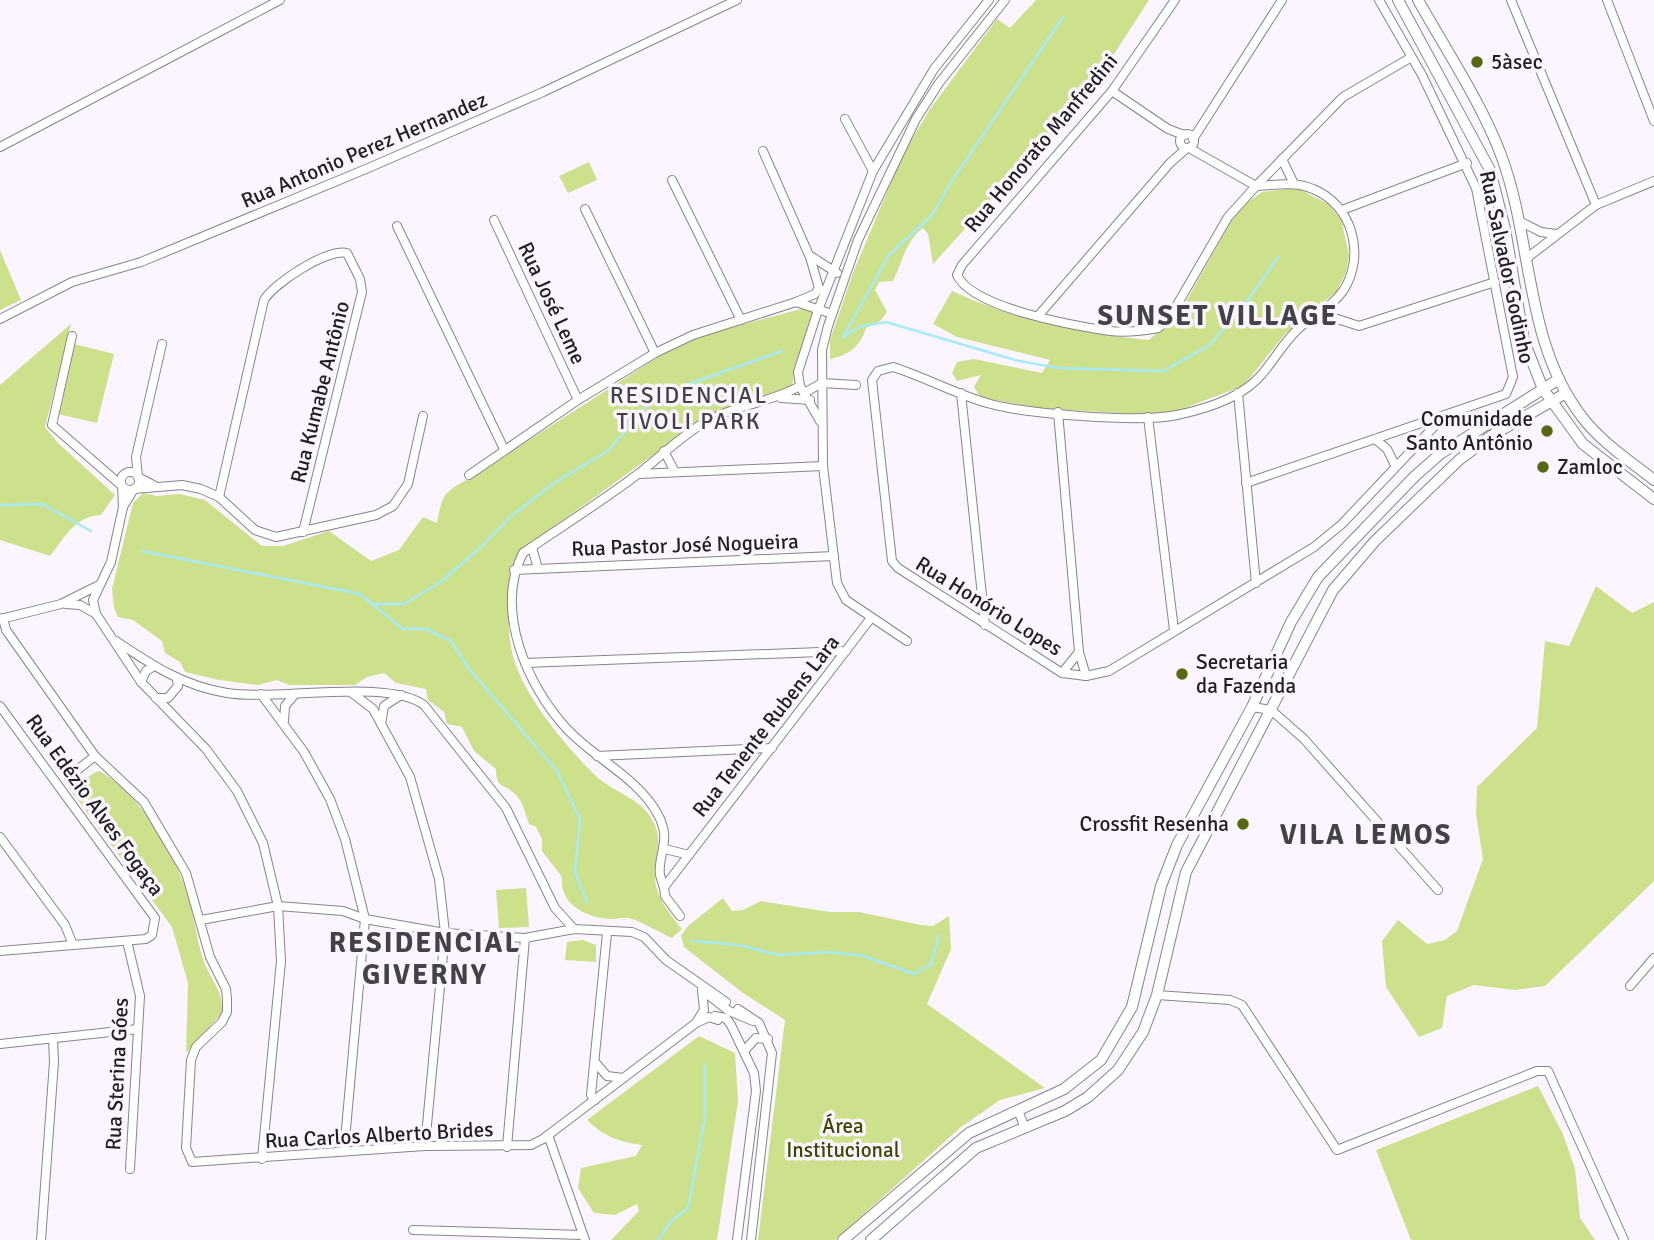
<svg xmlns="http://www.w3.org/2000/svg" width="1654" height="1240" viewBox="0 0 1654 1240" font-family="Signika,sans-serif">
  <style>
    .green { fill: #cde08c }
    .lines { fill: none; stroke-linecap: round; stroke-linejoin: round }
    .stream { stroke: #a7ebf8; stroke-width: 2.5 }
    .minor-casing { stroke: #88848b; stroke-width: 10 }
    .secondary-casing { stroke: #88848b; stroke-width: 12 }
    .minor { stroke: #fff; stroke-width: 8 }
    .secondary { stroke: #fff; stroke-width: 10 }
    .poi-dot { fill: #586811; stroke: #faf5fe; stroke-width: 2.5 }
    .labels { text-anchor: middle; dominant-baseline: central; stroke-width: 7; stroke-linejoin: round; paint-order: stroke }
    .poi-label { font-size: 21px; fill: #201e21; stroke: #faf5fe; text-anchor: start }
    .street-label { font-size: 21px; fill: #201e21; stroke: #faf5fe }
    .park-label { font-size: 21px; fill: #3d4701; stroke: #faf5fe }
    .neighbourhood-label { font-size: 23px; letter-spacing: 2px; fill: #454148; stroke: #faf5fe }
    .district-label { font-size: 28px; font-weight: bold; letter-spacing: 2px; fill: #454148; stroke: #faf5fe }
  </style>
  <rect width="100%" height="100%" fill="#faf5fe"/>
  <!-- green -->
  <g class="green">
    <path d="M1036,0H1149L1105,68L1048,137L933,264L928,234L923,228C906,240 902,263 893,281L879,282L875,290L887,312L880,321L866,328C860,347 849,355 830,359V340L853,273L903,154L930,109L997,19L1010,28Z"/>
    <path d="M589,162L597,180L568,193L559,176Z"/>
    <path d="M1297,188L1328,204L1341,219L1349,255L1346,272L1337,291L1286,333L1243,386L1174,412L1134,414L1038,408L980,397L974,387L981,375L957,381L952,373L957,362L974,359L1042,373L1050,360L957,337L933,324L952,291C1015,320 1080,334 1149,340L1183,307L1229,225L1242,206L1262,192Z"/>
    <path d="M0,250L21,300L0,310Z"/>
    <path d="M801,309L811,310L813,317L795,365L792,387L743,402L704,418L519,552C508,568 508,584 508,603C509,621 508,639 513,656C523,695 566,747 595,775C615,794 642,797 655,825C663,844 653,860 655,878C656,898 670,914 682,929L672,938C659,932 646,924 632,919C625,916 617,919 610,919C586,918 559,904 562,877L542,851V839L536,827L529,824C526,815 522,799 514,793C503,783 496,789 496,769L474,751L462,727L447,724L444,712L428,700L426,689L396,683L384,673L367,677L355,685H289L277,680L258,685L219,680L185,672L180,662L165,653L162,641L133,620L118,617L114,608L112,589L133,503L143,493L157,496L180,494L205,500L262,546H283L329,531L371,561L399,550L423,517L437,523C443,490 446,492 473,476L672,348L695,337Z"/>
    <path d="M71,324L45,427L58,443L115,495L101,515C74,517 66,536 50,556L0,540V385Z"/>
    <path d="M74,344L114,354L97,423L58,414Z"/>
    <path d="M1596,586L1632,613L1654,602V881L1545,986L1515,990L1474,985L1447,996L1442,1028L1419,1037L1386,987L1382,941L1398,920L1427,944L1445,940L1457,931L1483,859L1476,814L1477,787L1537,728L1545,641L1569,646Z"/>
    <path d="M100,771C146,801 177,855 191,907C195,924 198,943 203,959C210,980 224,990 222,1013L186,1053L188,983L172,927L69,788C83,788 87,773 100,771Z"/>
    <path d="M526,888L529,927L499,928L496,890Z"/>
    <path d="M723,898L732,911L743,910L761,901L830,912H859L921,925L933,926L949,916L951,949L927,1004L1045,1088L1000,1100L961,1127L835,1240H758L785,1020L743,993L684,947L681,936L688,926Z"/>
    <path d="M583,940L596,945V962L565,960L567,942Z"/>
    <path d="M699,1036L735,1053L738,1101L717,1240H611L639,1211L637,1204L615,1215L594,1213L578,1188L581,1168L636,1156L642,1145C620,1142 604,1137 587,1120Z"/>
    <path d="M1538,1086L1563,1134L1575,1169L1580,1218L1595,1240H1411L1376,1150Z"/>
  </g>
  <g class="lines">
    <!-- stream -->
    <g class="stream">
      <path d="M844,335L889,255L933,214L951,182L1063,17"/>
      <path d="M842,338L859,327L886,322L1015,360L1058,368L1163,371L1210,345L1252,295L1278,257"/>
      <path d="M0,505L42,504L91,531"/>
      <path d="M142,551L360,594L403,629H426L451,641L469,669L557,771L580,819L575,872L587,903"/>
      <path d="M372,604H404L442,581L483,545L509,518L551,485L609,450L646,407L686,385L782,351"/>
      <path d="M692,941L739,945L778,955L827,952L860,955L914,974L931,964L939,935"/>
      <path d="M658,1240L671,1221L688,1208L705,1117V1064"/>
    </g>
    <!-- minor casing -->
    <g class="minor-casing">
      <g id="minor">
        <path d="M1175,0L1112,91L962,265L957,275C972,308 1075,326 1110,331C1126,333 1142,331 1158,328L1170,317L1228,217L1256,186C1275,185 1295,181 1313,189C1353,205 1366,256 1343,291C1331,308 1313,315 1298,329C1284,342 1275,359 1262,374C1243,397 1206,409 1177,415C1140,423 1025,414 987,403C955,394 925,377 893,367L878,371L872,380L892,561L898,568L1062,673L1086,676L1109,671L1314,547L1342,524L1445,415"/>
        <path d="M1511,0L1596,205"/>
        <path d="M1607,0L1654,121"/>
        <path d="M1112,91L1168,129L1184,135"/>
        <path d="M845,119L873,171"/>
        <circle cx="1187" cy="141" r="7"/>
        <path d="M1193,139L1282,0"/>
        <path d="M0,147L280,0"/>
        <path d="M1189,148L1256,186L1343,97L1410,58"/>
        <path d="M763,151L809,255L837,273"/>
        <path d="M1282,159L1294,184"/>
        <path d="M672,180L741,320"/>
        <path d="M585,209L655,353"/>
        <path d="M1342,210L1467,163"/>
        <path d="M494,220L578,400"/>
        <path d="M1519,221L1541,232L1556,234"/>
        <path d="M397,226L504,449"/>
        <path d="M1527,258L1596,205L1654,181"/>
        <path d="M796,302L815,294L819,288L810,257"/>
        <path d="M1319,313L1359,326L1495,282"/>
        <path d="M1038,316L1170,163L1187,148"/>
        <path d="M0,319L72,282L141,262L366,169L543,92L737,0"/>
        <path d="M72,336L52,425L122,486L123,507L111,562L93,600L96,614L141,682L206,749L237,791L263,843L278,906L281,961L262,1159"/>
        <path d="M804,393L822,383L856,385"/>
        <path d="M961,393L985,625"/>
        <path d="M1238,393L1256,583"/>
        <path d="M781,398L810,400"/>
        <path d="M1058,412L1079,652L1086,676"/>
        <path d="M1148,417L1174,630"/>
        <path d="M820,421L800,386L798,372L818,310L873,171L934,69L989,0"/>
        <path d="M1375,439L1387,449L1395,465"/>
        <path d="M664,451L675,472"/>
        <circle cx="130" cy="481" r="9"/>
        <path d="M638,474L823,466"/>
        <path d="M469,475L578,400L655,353L693,335L796,302L832,314"/>
        <path d="M1246,483L1506,394L1513,377L1476,188L1422,75L1379,0"/>
        <path d="M157,487L138,477L136,457L162,344"/>
        <path d="M219,497L264,300C274,283 328,248 347,253L360,279L362,292L303,532"/>
        <path d="M123,507L134,489L182,485L201,489L219,497L255,530L276,537L376,515L393,506L408,484L423,416"/>
        <path d="M532,547L538,569"/>
        <path d="M514,570L834,556"/>
        <path d="M66,604L80,605L96,614"/>
        <path d="M3,618L6,630L95,756L144,802L186,873L210,957L226,989L227,999V1012L222,1022L196,1047L191,1060L186,1148L192,1162L425,1146L531,1145L543,1139L696,1023L709,1017L718,1020"/>
        <path d="M1,619L61,604L97,586"/>
        <path d="M116,641C152,665 183,686 227,693C278,701 387,678 424,705L506,808L555,908L574,929"/>
        <path d="M907,641L846,600L837,583L823,466L822,350L828,326L858,240L916,119L939,83L1005,0"/>
        <path d="M525,663L846,651"/>
        <path d="M1062,673L1079,652"/>
        <path d="M141,682L146,671L154,666"/>
        <path d="M352,693L373,709L410,777L439,879L445,933L425,1146"/>
        <path d="M261,694L304,752L330,799L345,839L365,919L344,1151"/>
        <path d="M156,698H168L178,686L177,680"/>
        <path d="M0,706L155,918L152,935L146,939L0,951"/>
        <path d="M1252,707L1271,710L1304,739L1438,890"/>
        <path d="M284,721L285,706L295,694"/>
        <path d="M381,724L384,706L401,695"/>
        <path d="M597,756L772,748"/>
        <path d="M71,775L95,756"/>
        <path d="M0,837L65,925L73,945"/>
        <path d="M665,849L689,855"/>
        <path d="M665,886L871,618"/>
        <path d="M680,916L665,896C665,887 662,883 660,875C657,855 673,840 657,813C638,778 594,758 567,729C527,686 494,610 523,553C561,527 601,502 638,474C660,457 680,437 705,422C735,405 770,403 800,386"/>
        <path d="M201,920L278,906L343,911L365,919L445,933L525,938L574,929L632,932L644,937L666,960L726,1002"/>
        <path d="M127,941L140,996L130,1169"/>
        <path d="M1630,986L1654,958"/>
        <path d="M702,990L729,1011L753,1021"/>
        <path d="M1157,995L1230,1000L1242,1005L1337,1150L1537,1071H1548L1624,1240"/>
        <path d="M738,1009L759,1023L772,1053L751,1240"/>
        <path d="M715,1016L726,1018L731,1025L754,1073L756,1091L737,1240"/>
        <path d="M697,1021L704,1010L702,990"/>
        <path d="M0,1044L138,1029"/>
        <path d="M744,1051L756,1038L768,1039"/>
        <path d="M595,1062L607,1076L623,1078"/>
        <path d="M595,1100L591,1095L607,933"/>
        <path d="M1018,1110L1024,1126"/>
        <path d="M548,1135L585,1240"/>
        <path d="M507,1147L525,938"/>
        <path d="M413,1230L583,1235"/>
        <path d="M41,1240L54,1062L53,1038"/>
      </g>
    </g>
    <!-- secondary casing -->
    <g class="secondary-casing">
      <g id="secondary">
        <path d="M1398,0L1490,170L1505,229L1524,341L1543,389L1583,444L1654,499"/>
        <path d="M1418,0C1445,48 1482,104 1501,155C1533,240 1524,342 1582,417C1601,442 1630,461 1654,480"/>
        <path d="M843,1240L969,1133L1064,1089L1101,1060L1132,1007L1161,886L1177,845L1252,707L1291,622L1318,577L1414,477L1440,454L1559,379"/>
        <path d="M871,1240L976,1148L1065,1111L1088,1097L1118,1070L1143,1032L1157,995L1186,872L1333,590L1375,541L1459,460L1491,436L1566,393"/>
      </g>
    </g>
    <!-- minor -->
    <use href="#minor" class="minor"/>
    <!-- secondary -->
    <use href="#secondary" class="secondary"/>
  </g>
  <!-- markers -->
  <g class="poi-dot">
    <circle cx="1477" cy="62" r="7"/>
    <circle cx="1547" cy="431" r="7"/>
    <circle cx="1543" cy="467" r="7"/>
    <circle cx="1182" cy="674" r="7"/>
    <circle cx="1243" cy="824" r="7"/>
  </g>
  <g class="labels">
    <!-- poi labels -->
    <g class="poi-label">
      <text x="1491" y="62">5àsec</text>
      <text x="1533" y="419" text-anchor="end">Comunidade<tspan x="1533" dy="24">Santo Antônio</tspan></text>
      <text x="1557" y="467">Zamloc</text>
      <text x="1196" y="662">Secretaria<tspan x="1196" dy="24">da Fazenda</tspan></text>
      <text x="1229" y="824" text-anchor="end">Crossfit Resenha</text>
    </g>
    <!-- street labels -->
    <g class="street-label">
      <text transform="translate(1041 143) rotate(-50)">Rua Honorato Manfredini</text>
      <text transform="translate(364 150) rotate(-23)">Rua Antonio Perez Hernandez</text>
      <text transform="translate(1507 267) rotate(78)">Rua Salvador Godinho</text>
      <text transform="translate(552 303) rotate(65)">Rua José Leme</text>
      <text transform="translate(320 392) rotate(-76)">Rua Kumabe Antônio</text>
      <text transform="translate(685 545) rotate(-2)">Rua Pastor José Nogueira</text>
      <text transform="translate(989 606) rotate(32)">Rua Honório Lopes</text>
      <text transform="translate(766 726) rotate(-52)">Rua Tenente Rubens Lara</text>
      <text transform="translate(95 805) rotate(54)">Rua Edézio Alves Fogaça</text>
      <text transform="translate(117 1074) rotate(-87)">Rua Sterina Góes</text>
      <text transform="translate(379 1135) rotate(-3)">Rua Carlos Alberto Brides</text>
    </g>
    <!-- park labels -->
    <g class="park-label">
      <text x="843" y="1126">Área<tspan x="843" dy="24">Institucional</tspan></text>
    </g>
    <!-- neighbourhood labels -->
    <g class="neighbourhood-label">
      <text x="689" y="395">RESIDENCIAL<tspan x="689" dy="26">TIVOLI PARK</tspan></text>
    </g>
    <!-- district labels -->
    <g class="district-label">
      <text x="1218" y="316">SUNSET VILLAGE</text>
      <text x="1366" y="835">VILA LEMOS</text>
      <text x="425" y="943">RESIDENCIAL<tspan x="425" dy="32">GIVERNY</tspan></text>
    </g>
  </g>
</svg>
